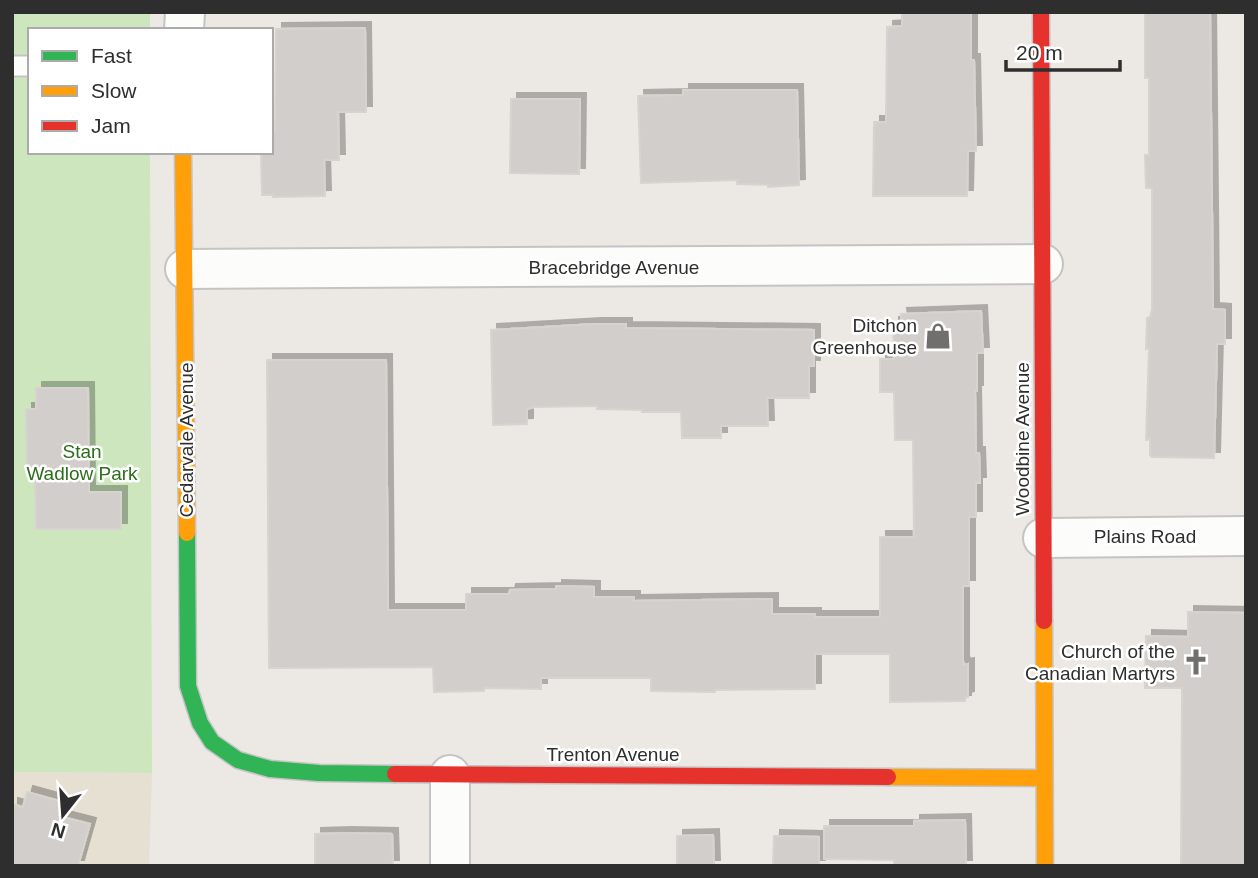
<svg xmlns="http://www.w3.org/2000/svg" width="1258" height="878" viewBox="0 0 1258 878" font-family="Helvetica,sans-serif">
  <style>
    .education { fill: #e6e0d3 }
    .green { fill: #cee6be }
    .building { fill: #d1cecb; stroke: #d7d4d0; stroke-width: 2; filter: url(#shadow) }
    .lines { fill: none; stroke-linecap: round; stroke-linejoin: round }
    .lane-casing { stroke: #c5c4c5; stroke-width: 23 }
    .street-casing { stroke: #c5c4c5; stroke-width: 42 }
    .fast-casing { stroke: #c5c4c5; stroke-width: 19 }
    .slow-casing { stroke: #c5c4c5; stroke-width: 19 }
    .jam-casing { stroke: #c5c4c5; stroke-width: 19 }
    .lane { stroke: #fcfcfb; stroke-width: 19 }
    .street { stroke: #fcfcfb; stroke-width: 38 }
    .fast { stroke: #30b455; stroke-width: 16 }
    .slow { stroke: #ff9f0a; stroke-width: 16 }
    .jam { stroke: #e5322d; stroke-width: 16 }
    .labels { text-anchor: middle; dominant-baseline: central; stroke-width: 5; stroke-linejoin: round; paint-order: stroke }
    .street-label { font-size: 19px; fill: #2e2e2e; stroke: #fff }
    .poi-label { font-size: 19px; fill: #2e2e2e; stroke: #fff; text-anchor: end }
    .park-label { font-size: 19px; fill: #2c6e1b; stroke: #fff }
  </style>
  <defs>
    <filter id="shadow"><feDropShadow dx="6" dy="-6" stdDeviation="0" flood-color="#0004"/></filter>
  </defs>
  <rect width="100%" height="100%" fill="#ece8e4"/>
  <!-- education -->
  <path class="education" d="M12,772L152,773L149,866H12Z"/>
  <!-- green -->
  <path class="green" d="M12,12H150V30H30V152H150L152,773L12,772Z"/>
  <!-- building -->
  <g class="building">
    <path d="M902,12H971V60H974L976,151H968L967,196H873L874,122H886L887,27L902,26Z"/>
    <path d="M1145,12H1210L1213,309L1225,310V344H1217L1214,458L1152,457L1150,455V439L1146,440L1149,348L1146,349L1147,318L1150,317L1152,309V188H1146L1145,155H1149V78H1145Z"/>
    <path d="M365,28L366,112H338L339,160H324L325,196L273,197V195H262L261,152H271V131H275L276,29Z"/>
    <path d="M683,90H797L799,185L768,187V185L737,184V180L641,183L638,96L683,95Z"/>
    <path d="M511,99H580L579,174L510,173Z"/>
    <path d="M981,311L983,353H977V391H975L976,453H979L980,483H976V517H969V586H963V661L964,665L968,664V697L965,698V701L890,702V654H815V689L715,690V692L651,691V678H541V689L484,688V691L434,692L433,667L269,668L267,360H386L388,610H466V594H509L510,590L556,589V586L594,587V597H634V601L772,599V614H815V617H880V537H914L913,440H895L894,392H880V359H894L893,323H902L901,314Z"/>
    <path d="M595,324H626V328L814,330V366H809V398H767L768,426H721V438H682L681,412H642V410L597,409V406L534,407L527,409V424L493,425L491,330Z"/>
    <path d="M36,388H88L89,492H121V529H36L35,471H27L26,409H36Z"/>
    <path d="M1188,612L1246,613V866H1181L1182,688H1145L1146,636L1188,637Z"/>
    <path d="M27,792L63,802L59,816L90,824L78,866H12V804L23,807Z"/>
    <path d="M965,820L966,866H894V860L824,859V826H914V821Z"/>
    <path d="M345,833L392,834L393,866H315V834Z"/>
    <path d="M713,835L714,866H677V836Z"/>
    <path d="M774,836L819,837V866H773Z"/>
  </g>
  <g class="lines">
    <!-- lane casing -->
    <g class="lane-casing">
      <path id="lane" d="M12,66H30"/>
    </g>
    <!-- street casing -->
    <g class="street-casing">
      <g id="street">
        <path d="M184,30L185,12"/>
        <path d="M185,269L1043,264"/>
        <path d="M1043,538L1246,536"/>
        <path d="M450,775V866"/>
      </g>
    </g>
    <!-- fast casing -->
    <g class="fast-casing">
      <path id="fast" d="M187,533L188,686L200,723L212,742L238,760L270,769L319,773L395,774"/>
    </g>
    <!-- slow casing -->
    <g class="slow-casing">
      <g id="slow">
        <path d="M183,152L187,533"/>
        <path d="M1044,621L1045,866"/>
        <path d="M888,777L1043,778"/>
      </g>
    </g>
    <!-- jam casing -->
    <g class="jam-casing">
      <g id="jam">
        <path d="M1041,12L1044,621"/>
        <path d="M395,774L888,777"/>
      </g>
    </g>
    <!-- lane -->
    <use href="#lane" class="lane"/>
    <!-- street -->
    <use href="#street" class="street"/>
    <!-- fast -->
    <use href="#fast" class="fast"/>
    <!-- slow -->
    <use href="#slow" class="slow"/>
    <!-- jam -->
    <use href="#jam" class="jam"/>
  </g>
  <!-- icons -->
  <defs>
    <g id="shop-bare" transform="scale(2.1)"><path d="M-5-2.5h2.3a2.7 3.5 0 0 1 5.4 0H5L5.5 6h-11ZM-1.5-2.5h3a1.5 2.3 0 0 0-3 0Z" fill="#706f6e" stroke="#fff" stroke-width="2.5" paint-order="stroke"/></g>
    <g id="church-bare" transform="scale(2.1)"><path d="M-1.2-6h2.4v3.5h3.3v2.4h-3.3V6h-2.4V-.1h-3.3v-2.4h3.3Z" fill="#706f6e" stroke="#fff" stroke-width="2.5" paint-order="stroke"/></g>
  </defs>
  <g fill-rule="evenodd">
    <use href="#shop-bare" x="938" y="336"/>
    <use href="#church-bare" x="1196" y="662"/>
  </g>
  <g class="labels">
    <!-- street labels -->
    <g class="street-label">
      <text x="614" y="267">Bracebridge Avenue</text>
      <text transform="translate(1022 439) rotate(-90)">Woodbine Avenue</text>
      <text transform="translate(186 440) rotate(-90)">Cedarvale Avenue</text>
      <text x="1145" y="536">Plains Road</text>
      <text x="613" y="754">Trenton Avenue</text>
    </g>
    <!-- poi labels -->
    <g class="poi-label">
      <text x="917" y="325">Ditchon<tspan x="917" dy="22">Greenhouse</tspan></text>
      <text x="1175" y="651">Church of the<tspan x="1175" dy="22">Canadian Martyrs</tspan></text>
    </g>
    <!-- park labels -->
    <g class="park-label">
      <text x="82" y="451">Stan<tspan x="82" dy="22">Wadlow Park</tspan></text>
    </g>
  </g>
  <!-- border -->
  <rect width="1258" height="878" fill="none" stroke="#2e2e2e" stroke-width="28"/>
  <!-- legend -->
  <rect x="28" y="28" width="245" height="126" fill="#ffffff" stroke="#ababab" stroke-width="2"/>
  <rect x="42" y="51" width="35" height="10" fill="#30b455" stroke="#ababab" stroke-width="2"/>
  <text x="91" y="63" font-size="21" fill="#2e2e2e">Fast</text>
  <rect x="42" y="86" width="35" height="10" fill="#ff9f0a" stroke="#ababab" stroke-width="2"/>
  <text x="91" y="98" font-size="21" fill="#2e2e2e">Slow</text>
  <rect x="42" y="121" width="35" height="10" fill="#e5322d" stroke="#ababab" stroke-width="2"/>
  <text x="91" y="133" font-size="21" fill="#2e2e2e">Jam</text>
  <!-- north arrow -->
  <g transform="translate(63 815) rotate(197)" stroke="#ffffff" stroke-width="5" paint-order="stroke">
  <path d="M0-5L12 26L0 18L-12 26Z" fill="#2e2e2e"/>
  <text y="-10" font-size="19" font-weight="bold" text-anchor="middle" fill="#2e2e2e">N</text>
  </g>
  <!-- scale -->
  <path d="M1006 60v10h114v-10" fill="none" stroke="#2e2e2e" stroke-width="3.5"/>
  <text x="1016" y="60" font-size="21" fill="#2e2e2e" stroke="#ffffff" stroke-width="5" paint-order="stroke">20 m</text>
</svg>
